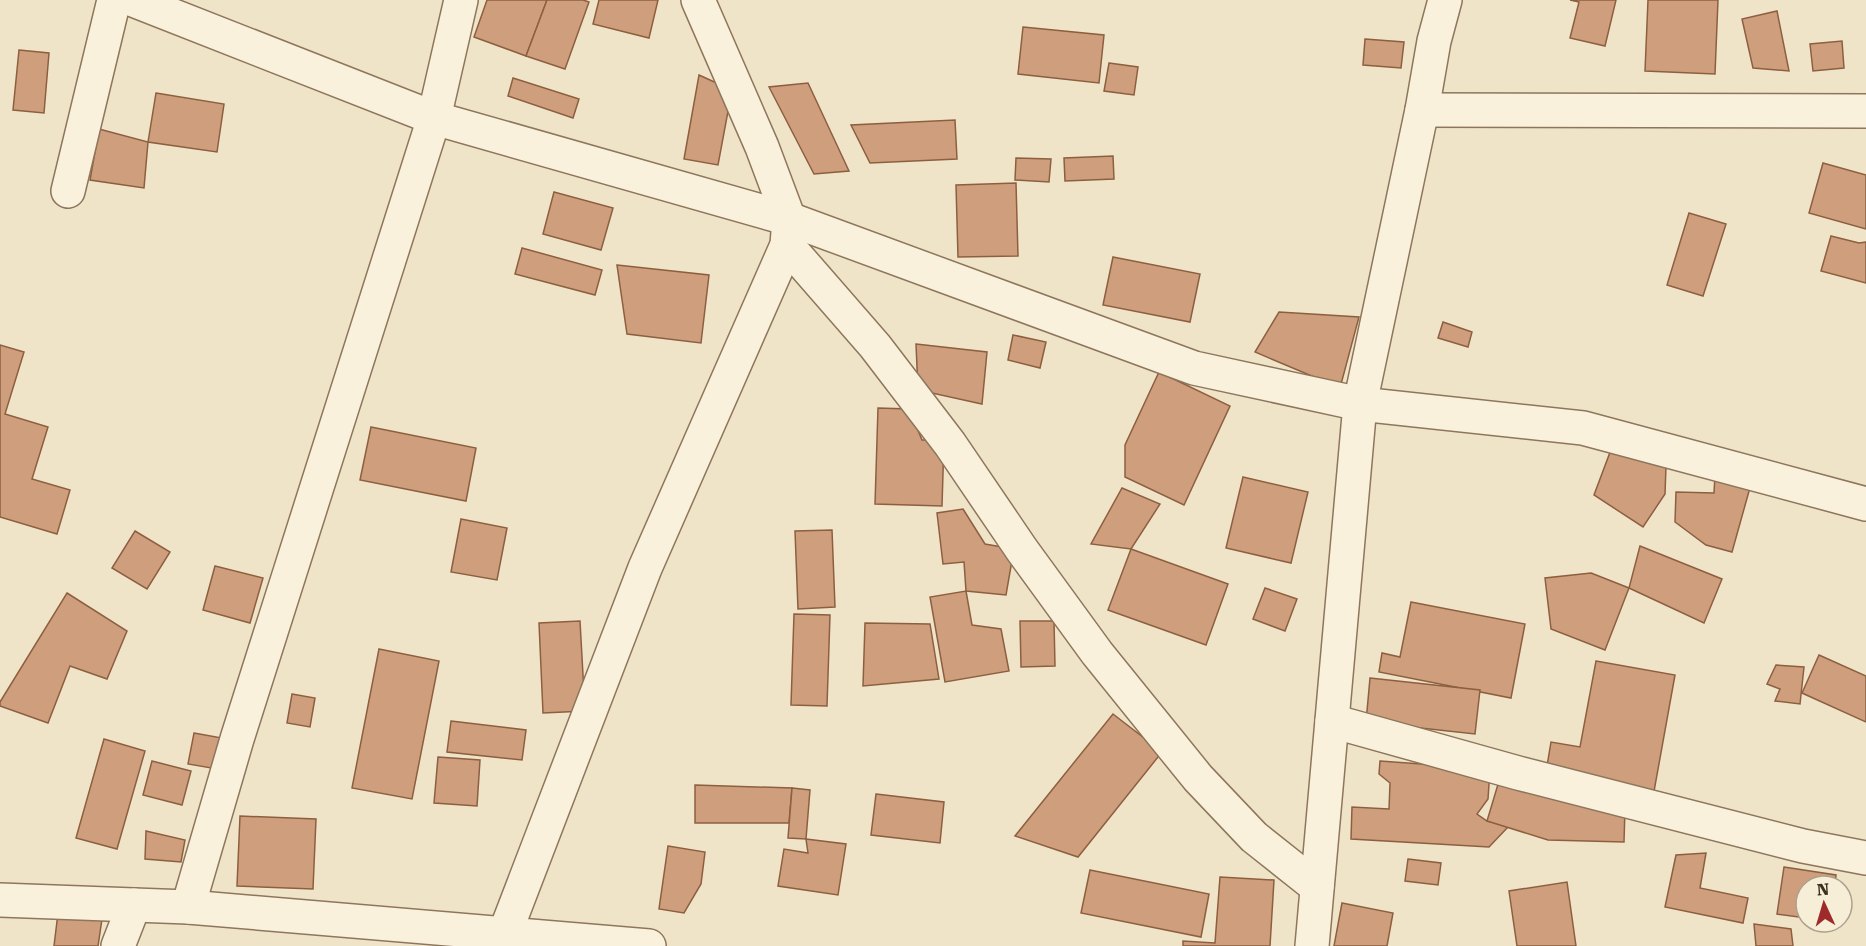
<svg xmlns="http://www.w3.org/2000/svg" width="1866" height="946" viewBox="0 0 1866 946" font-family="'Roboto Serif',serif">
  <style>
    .building { fill: #cf9f7d; stroke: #8d5f41; stroke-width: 1.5 }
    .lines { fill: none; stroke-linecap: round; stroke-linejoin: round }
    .minor-casing { stroke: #8d765c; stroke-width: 36 }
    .minor { stroke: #faf1dc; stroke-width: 33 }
  </style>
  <rect width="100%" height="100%" fill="#f0e4c8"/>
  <!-- building -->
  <g class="building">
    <path d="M487,0H547L526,56L474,37Z"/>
    <path d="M547,0H583L589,2L565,69L526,56Z"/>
    <path d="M599,0H658L649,38L593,24Z"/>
    <path d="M1570,0H1616L1605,46L1570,38L1579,2Z"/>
    <path d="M1648,0H1718L1715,74L1645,71Z"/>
    <path d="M1777,11L1789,71L1753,68L1742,19Z"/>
    <path d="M1023,27L1104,35L1099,83L1018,74Z"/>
    <path d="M1365,39L1404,42L1401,68L1363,65Z"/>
    <path d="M1842,41L1844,68L1813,71L1810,44Z"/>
    <path d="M19,50L49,53L44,113L13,110Z"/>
    <path d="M1109,63L1138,67L1134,95L1104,91Z"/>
    <path d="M699,75L732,90L718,165L684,159Z"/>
    <path d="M513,78L579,99L573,118L508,96Z"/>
    <path d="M808,83L849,171L814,174L769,87Z"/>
    <path d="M156,93L224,104L217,152L148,142Z"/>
    <path d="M955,120L957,159L870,163L851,125Z"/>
    <path d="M99,129L148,142L144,188L90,180Z"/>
    <path d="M1113,156L1114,179L1065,181L1064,158Z"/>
    <path d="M1016,158L1051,159L1049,182L1015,180Z"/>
    <path d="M1823,163L1866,175V229L1809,213Z"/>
    <path d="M1016,183L1018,256L958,257L956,185Z"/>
    <path d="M554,192L613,208L601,250L543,234Z"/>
    <path d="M1689,213L1726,224L1703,296L1667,285Z"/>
    <path d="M1831,236L1859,243L1866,242V283L1821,271Z"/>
    <path d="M522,248L602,270L595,295L515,274Z"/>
    <path d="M1113,257L1200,274L1190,322L1103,305Z"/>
    <path d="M617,265L709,275L701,343L627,334Z"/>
    <path d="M1279,312L1359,317L1340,388L1255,352Z"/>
    <path d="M1443,322L1472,332L1468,347L1438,338Z"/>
    <path d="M1013,335L1046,342L1040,368L1008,360Z"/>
    <path d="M916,344L987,352L982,404L918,390Z"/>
    <path d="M0,345L24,352L5,414L48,427L32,479L70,490L57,534L0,517Z"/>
    <path d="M1159,372L1230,406L1184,505L1125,477V445Z"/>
    <path d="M878,408L909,409L922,440H944L942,506L875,504Z"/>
    <path d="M371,427L476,448L466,501L360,480Z"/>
    <path d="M1612,447L1666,466L1665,494L1643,527L1594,495Z"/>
    <path d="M1715,475L1751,484L1732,552L1706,545L1675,522L1676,492L1714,493Z"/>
    <path d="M1243,477L1308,492L1291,563L1226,548Z"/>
    <path d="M1122,488L1160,504L1131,549L1091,544Z"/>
    <path d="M963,509L985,544L1014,549L1006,595L966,591L964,562L943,564L937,513Z"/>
    <path d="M461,519L507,528L497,580L451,572Z"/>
    <path d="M832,530L835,607L798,609L795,531Z"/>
    <path d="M135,531L170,552L147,589L112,568Z"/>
    <path d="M1640,546L1722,579L1704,623L1629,588Z"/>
    <path d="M1131,549L1228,584L1206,645L1108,610Z"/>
    <path d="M215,566L263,578L250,623L203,610Z"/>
    <path d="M1591,573L1629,588L1605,650L1551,629L1545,578Z"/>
    <path d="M1265,588L1297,599L1285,631L1253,619Z"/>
    <path d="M966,591L972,625L1001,629L1009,671L945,682L930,597Z"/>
    <path d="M67,593L127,631L107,679L70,666L48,723L0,706V702Z"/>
    <path d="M1411,602L1525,624L1511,698L1379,672L1382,653L1400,657Z"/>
    <path d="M794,614L830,615L827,706L791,705Z"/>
    <path d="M580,621L585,711L543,713L539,623Z"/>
    <path d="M1020,621H1054L1055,666L1021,667Z"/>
    <path d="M865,623L930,624L939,679L863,686Z"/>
    <path d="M379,649L439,661L412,799L352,788Z"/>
    <path d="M1819,655L1866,676V722L1802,693Z"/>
    <path d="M1596,661L1675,675L1653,797L1545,778L1551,742L1580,747Z"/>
    <path d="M1776,665L1804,667L1800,704L1775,701L1780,689L1767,684Z"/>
    <path d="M1370,678L1480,690L1475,734L1366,722Z"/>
    <path d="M292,694L315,698L310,727L287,723Z"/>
    <path d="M1113,714L1162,752L1078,857L1015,836Z"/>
    <path d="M451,721L526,730L522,760L447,752Z"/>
    <path d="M194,733L222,738L217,769L188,764Z"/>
    <path d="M104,739L145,751L117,849L76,838Z"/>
    <path d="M438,757L480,760L477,806L434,803Z"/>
    <path d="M152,761L191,771L182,805L143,795Z"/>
    <path d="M1380,761L1490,769L1488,799L1477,814L1487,821L1509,826L1489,847L1351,839L1352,807L1389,809L1390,783L1379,774Z"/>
    <path d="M1502,771L1625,808L1624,842L1548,840L1487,821Z"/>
    <path d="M695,785L792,788L789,823H695Z"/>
    <path d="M792,788L810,790L806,839L788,838Z"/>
    <path d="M876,794L944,802L940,843L871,835Z"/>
    <path d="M240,816L316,819L313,889L237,886Z"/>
    <path d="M146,831L185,840L181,862L145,859Z"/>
    <path d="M806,839L846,844L838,895L778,886L784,849L808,853Z"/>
    <path d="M668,846L705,852L701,884L684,913L659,909Z"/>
    <path d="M1706,853L1700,888L1748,898L1743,923L1665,907L1676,855Z"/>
    <path d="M1408,859L1441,863L1438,885L1405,881Z"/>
    <path d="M1784,867L1836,875L1835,886H1806V918L1777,914Z"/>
    <path d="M1090,870L1209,894L1201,937L1081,913Z"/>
    <path d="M1220,877L1274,880L1270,946H1183V941L1215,943Z"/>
    <path d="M1567,882L1576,946H1517L1509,891Z"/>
    <path d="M1342,903L1393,913L1387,946H1334Z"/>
    <path d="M58,913L102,919L98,946H54Z"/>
    <path d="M1754,924L1791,929L1793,946H1756Z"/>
  </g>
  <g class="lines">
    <!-- minor casing -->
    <g class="minor-casing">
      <g id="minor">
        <path d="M133,0L434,118L789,219L1194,368L1360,404L1583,428L1866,504"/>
        <path d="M1422,110L1866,111"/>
        <path d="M68,191L114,0"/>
        <path d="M787,245L875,346L950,444L1022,550L1097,653L1198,778L1254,837L1317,887"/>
        <path d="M1332,721L1518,773L1803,846L1866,858"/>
        <path d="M0,900L188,907L649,946"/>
        <path d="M188,907L237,739L434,118L461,0"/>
        <path d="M118,946L134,905"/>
        <path d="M506,946L505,933L645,568L787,245L789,219L762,147L698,0"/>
        <path d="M1312,946L1360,404L1422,110L1434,41L1445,0"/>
      </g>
    </g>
    <!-- minor -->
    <use href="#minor" class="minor"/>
  </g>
  <!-- north arrow -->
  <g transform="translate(1824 904) rotate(356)"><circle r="28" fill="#f7eed8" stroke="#ada18e" stroke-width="1.5"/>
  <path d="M0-4.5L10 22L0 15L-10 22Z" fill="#9e2a2b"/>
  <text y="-9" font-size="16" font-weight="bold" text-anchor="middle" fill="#3d2e20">N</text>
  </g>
</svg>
